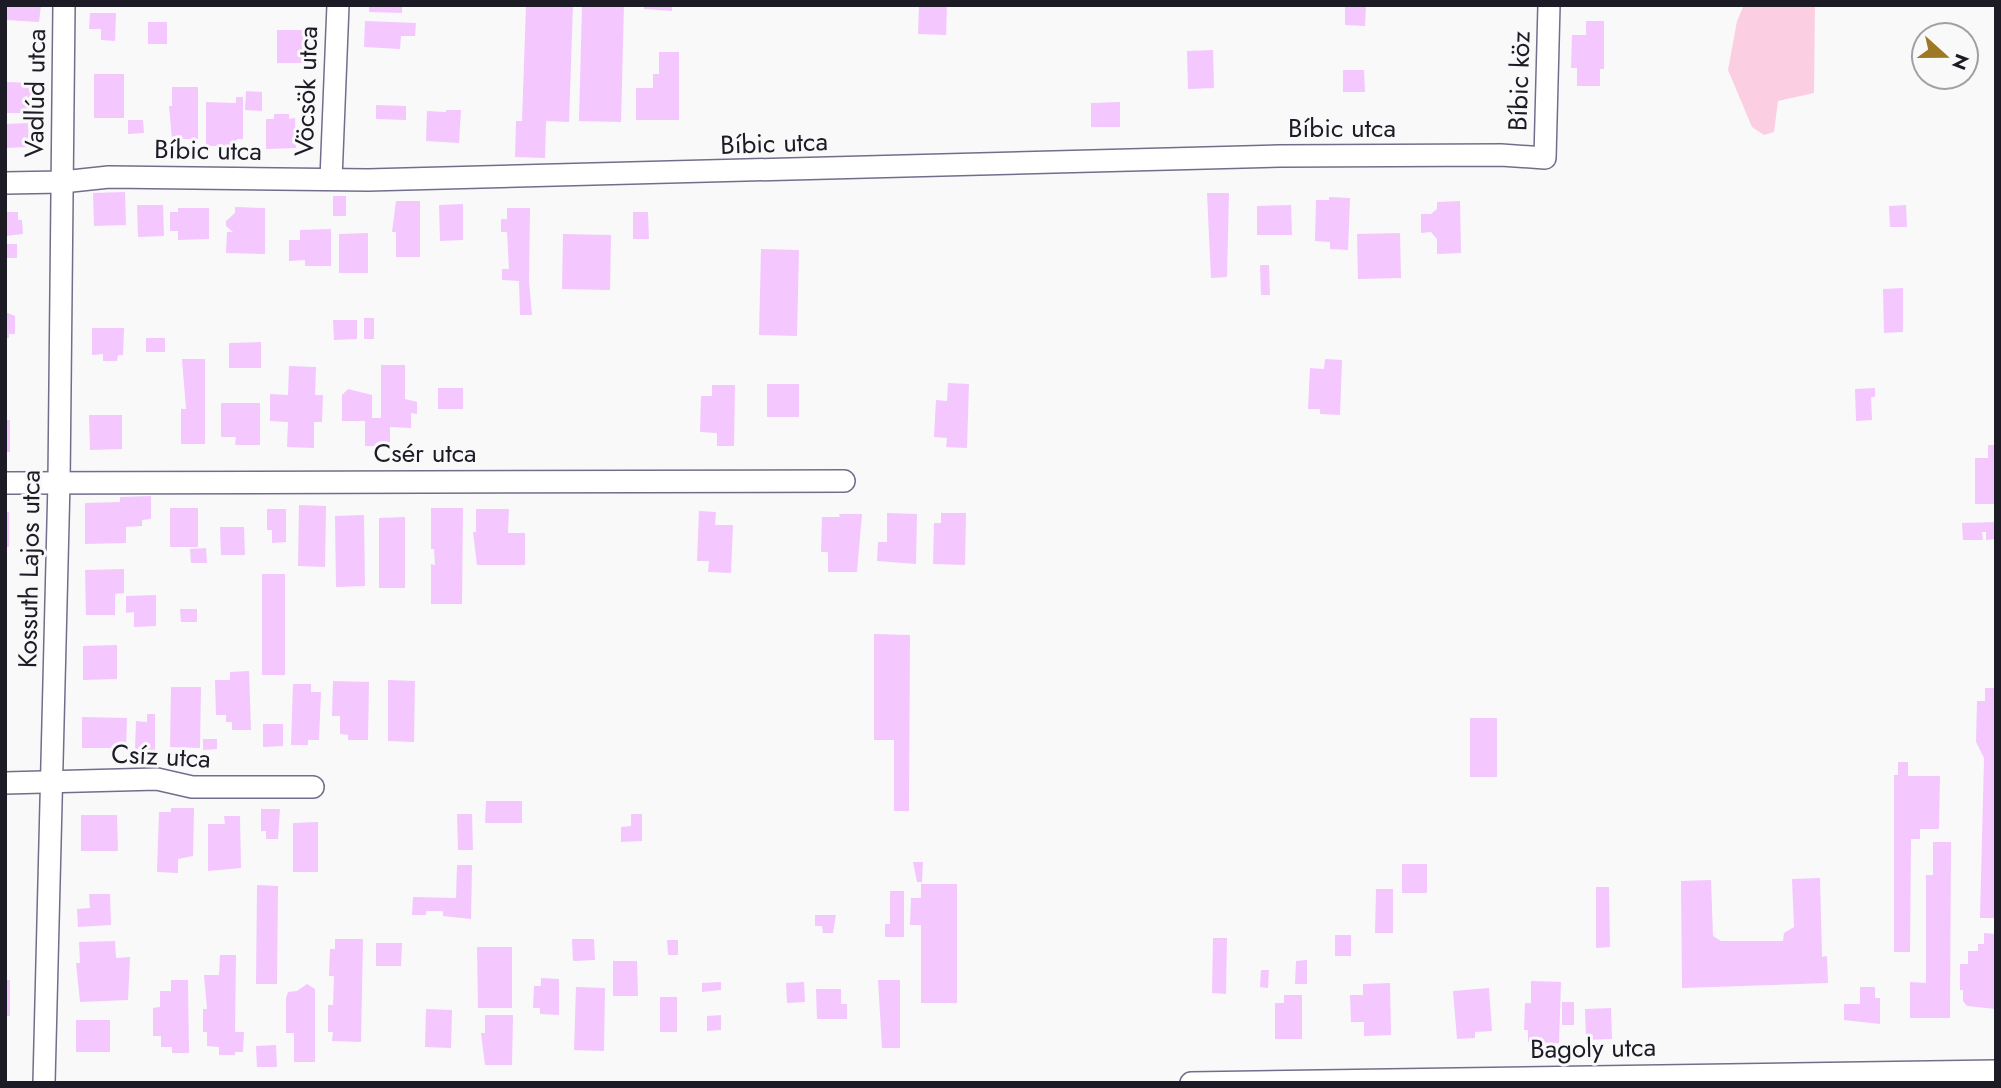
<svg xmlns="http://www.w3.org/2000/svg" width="2001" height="1088" viewBox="0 0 2001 1088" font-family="Jost,sans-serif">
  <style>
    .green { fill: #fccee2 }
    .building { fill: #f4c7ff }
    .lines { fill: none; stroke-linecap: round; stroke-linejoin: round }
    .minor-casing { stroke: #716e8b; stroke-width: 24 }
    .minor { stroke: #fff; stroke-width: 21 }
    .labels { text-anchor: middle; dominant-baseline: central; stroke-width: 6; stroke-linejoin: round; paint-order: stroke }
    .street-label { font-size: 26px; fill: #1c1b26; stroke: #f9f9f9 }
  </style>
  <rect width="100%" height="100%" fill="#f9f9f9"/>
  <!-- green -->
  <path class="green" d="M1744,5H1815L1814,93L1778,101L1774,132L1764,135L1752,127L1728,70L1737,21Z"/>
  <!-- building -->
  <g class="building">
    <path d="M7,5H41L39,22L6,20Z"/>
    <path d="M369,5H402V13L369,12Z"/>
    <path d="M526,5H573L569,122L546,121L545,158L515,157L516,121H522Z"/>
    <path d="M582,5H624L621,122L579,121Z"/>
    <path d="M644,5H672V11L644,9Z"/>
    <path d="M919,5H947L946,35L918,34Z"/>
    <path d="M1345,5H1366L1365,26L1345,25Z"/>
    <path d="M90,13H116L115,41L101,40V29H89Z"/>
    <path d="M365,21L416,23L415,36H401L400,49L364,47Z"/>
    <path d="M1586,21H1604V69H1600V86H1577V68H1571L1572,35H1586Z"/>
    <rect x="148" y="22" width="19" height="22"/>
    <rect x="277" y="30" width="33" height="33"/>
    <path d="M1213,50L1214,88L1188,89L1187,51Z"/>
    <path d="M659,52H679V120H636V88H653V74H659Z"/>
    <path d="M1343,70H1364L1365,92H1343Z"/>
    <rect x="94" y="74" width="30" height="44"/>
    <path d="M5,82L34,83L33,113H5Z"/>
    <path d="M172,87H198V139H172L169,106H172Z"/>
    <path d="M246,91L262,92V111L245,110Z"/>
    <path d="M236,97H243V139H237V146H206V102L236,103Z"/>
    <path d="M1120,102V127H1091V103Z"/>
    <path d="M376,105L406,106V120L376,119Z"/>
    <path d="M446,110H461L459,143L426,141L427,111L446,112Z"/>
    <path d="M274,114H289V119L295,118L296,148L266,149V119H274Z"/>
    <path d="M128,120H143L144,133L128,134Z"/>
    <path d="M28,123L29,147L5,148V124Z"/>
    <path d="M125,192L126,225L94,226L93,193Z"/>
    <path d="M1207,193H1229L1227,277L1211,278Z"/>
    <rect x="333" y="196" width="13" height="20"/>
    <path d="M1329,197L1350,198L1348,250L1330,249V242L1315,241L1316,200H1329Z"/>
    <path d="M396,201H420V257H396V232H392Z"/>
    <path d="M1460,201L1461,253L1437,254V239L1431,232L1421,233V214H1431L1437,209V202Z"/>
    <path d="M463,204V240L440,241L439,205Z"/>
    <path d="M137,205H163L164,236L138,237Z"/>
    <path d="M1291,205L1292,235H1257V206Z"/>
    <path d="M1906,205L1907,227H1890L1889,206Z"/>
    <path d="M235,207L265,208V254L226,253L227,232H233L226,226V221L235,213Z"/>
    <path d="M178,208H209V239L178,240V231H170V212H178Z"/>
    <path d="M507,208H530L529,281L532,315H520L519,281L502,280V269H509L507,232H501V219H507Z"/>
    <path d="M5,212H18V220H22L23,234L5,236Z"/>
    <path d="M633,212H648L649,239H633Z"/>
    <path d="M331,229V266H305V260L289,261V240H300V230Z"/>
    <path d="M368,233V273H339V234Z"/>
    <path d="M1400,233L1401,278L1358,279L1357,234Z"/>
    <path d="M563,234L611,235L610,290L562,289Z"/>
    <rect x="5" y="244" width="12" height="14"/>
    <path d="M761,249L799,250L797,336L759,335Z"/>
    <path d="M1260,265H1269L1270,295H1261Z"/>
    <path d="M1903,288V332L1884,333L1883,289Z"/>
    <path d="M5,312L15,316V334H9V338H5Z"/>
    <rect x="364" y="318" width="10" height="21"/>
    <path d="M333,320H357V339L334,340Z"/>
    <path d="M92,328H124L123,355H118L117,361H103V354L92,355Z"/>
    <rect x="146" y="338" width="19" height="14"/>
    <path d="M261,342V368H229V343Z"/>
    <path d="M182,359H205V444H181V409H186Z"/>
    <path d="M1325,359L1342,360L1340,415L1320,414V409H1308L1310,368L1324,369Z"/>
    <path d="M381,365H405V399L417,402V414L411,413V428L390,427V446H365V421H342V395L348,389L372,395V418H381Z"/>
    <path d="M289,366L316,367L315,395H323L322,422H314V448L287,447L288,422L270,421V394L288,395Z"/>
    <path d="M948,383L969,384L967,448L946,447L947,438L934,437L936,400L947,401Z"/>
    <rect x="767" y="384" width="32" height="33"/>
    <path d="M712,385H735L734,446H717V433L700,432L701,396H712Z"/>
    <rect x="438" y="388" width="25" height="21"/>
    <path d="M1875,388V397H1871L1872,420L1856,421L1855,389Z"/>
    <path d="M221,403H260V445H235L236,437H221Z"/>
    <path d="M89,415H122V449L90,450Z"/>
    <rect x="5" y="420" width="5" height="32"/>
    <path d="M1988,445H1996V504H1975V458H1988Z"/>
    <path d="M151,496V519L142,520V526L126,527V543L85,544V503L120,502V497Z"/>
    <path d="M299,505L326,506L325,567L298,566Z"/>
    <rect x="170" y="508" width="28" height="39"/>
    <path d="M431,508H463L462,604H431V564L435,565L434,549H431Z"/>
    <path d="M267,509H286V542L272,543V530H267Z"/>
    <path d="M476,509H509L508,533H525V565H477L473,532H476Z"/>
    <path d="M699,511L716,512L715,525H733L731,573L708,572L709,561H697Z"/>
    <rect x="5" y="512" width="4" height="35"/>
    <path d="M887,513L917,514L916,564L877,561L878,542H887Z"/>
    <path d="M941,513H966L965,565L933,564L934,523H941Z"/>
    <path d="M839,514H862L857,572H828V552H821L822,517H840Z"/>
    <path d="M364,515L365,586L336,587L335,516Z"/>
    <path d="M405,517V588H379V518Z"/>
    <path d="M1996,522V539L1986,540V532H1982L1983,540H1963L1962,523Z"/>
    <path d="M220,527H244L245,555H221Z"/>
    <path d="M206,548L207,563H191L190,549Z"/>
    <path d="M124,569V593L115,594V615H86L85,570Z"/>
    <rect x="262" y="574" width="23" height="101"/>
    <path d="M156,595V626L134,627V612L126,613V596Z"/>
    <path d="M180,609H197V622H181Z"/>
    <path d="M874,634L910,635L909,811H894V740H874Z"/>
    <path d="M117,645V679L83,680V646Z"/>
    <path d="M249,671L251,730H232V722H226V715H216L215,680H230V672Z"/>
    <path d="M388,680L415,681L414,742L388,741Z"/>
    <path d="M333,681L369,682L368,740H348V735L340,734V716H332Z"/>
    <path d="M293,684H311V692H321L319,740H308V745H291Z"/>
    <path d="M171,687H201L200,748L170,747Z"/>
    <path d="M1985,688H1996V918H1980L1984,758L1976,742L1977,701H1985Z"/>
    <path d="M147,714H155V750H135L136,721L147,722Z"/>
    <path d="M82,717L127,718L126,748H82Z"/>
    <rect x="1470" y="718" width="27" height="59"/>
    <path d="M263,724H283V746L263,747Z"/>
    <path d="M203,739H217V749L203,750Z"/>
    <path d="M1898,762H1908V776H1940L1939,829H1920V839H1911L1910,952H1894V775H1898Z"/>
    <path d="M486,801H522V823H485Z"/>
    <path d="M171,808H194L193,856L178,859V873L157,872L159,812H171Z"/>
    <path d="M261,809H280L278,839H266V831H261Z"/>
    <path d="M457,814H472L473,850H458Z"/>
    <path d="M631,814H642V841L621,842V827L631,826Z"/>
    <path d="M81,815H117L118,851H81Z"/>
    <path d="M224,816H240L241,868L208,871V824H225Z"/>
    <path d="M318,822V872H293V823Z"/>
    <path d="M1933,842H1951L1950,1018H1910V982L1926,983V875H1933Z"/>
    <path d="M913,862H923L922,882H917Z"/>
    <rect x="1402" y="864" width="25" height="29"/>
    <path d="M457,865H472L471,919L443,916V911H426V915H412L413,897L456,898Z"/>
    <path d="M1820,878L1822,957L1827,956L1828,983L1682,988L1681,881L1711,880L1713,936L1721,941H1783L1784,933L1794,927L1792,879Z"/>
    <path d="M921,884H957V1003H921V925H910L911,898H921Z"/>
    <path d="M257,885L278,886L277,984H256Z"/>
    <path d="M1596,887H1609L1610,947L1596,948Z"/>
    <path d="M1376,889H1393V933H1375Z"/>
    <path d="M890,891H904V937H885V924H890Z"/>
    <path d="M89,894H110L111,925L78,927L77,909L90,908Z"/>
    <path d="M815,915H836L833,933H823L822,926H815Z"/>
    <path d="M1984,933L1996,934V1009L1967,1006L1963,1001V990H1960V964H1968V951H1978V944H1984Z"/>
    <rect x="1335" y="935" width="16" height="21"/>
    <path d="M1213,938H1227L1226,994L1212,993Z"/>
    <path d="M335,939H363L361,1042L332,1041L333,1032H328V1005H333L334,976H329L330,949H335Z"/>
    <path d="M572,939H594L595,960L573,961Z"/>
    <path d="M667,940H678V955H668Z"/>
    <path d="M115,941L116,958L130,957L128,1000L80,1002L76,963H80L79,942Z"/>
    <path d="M376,943H402L401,966H376Z"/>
    <path d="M477,947H512V1008H478Z"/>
    <path d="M220,955H236L235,1032H244L243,1052H235V1055H219V1047L207,1046V1032H203V1009H207L204,975H219Z"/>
    <path d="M1307,960V984H1295L1296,961Z"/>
    <path d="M613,961H637L638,996H613Z"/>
    <path d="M1261,970H1269L1268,988L1260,987Z"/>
    <path d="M541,978L559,979V1015L540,1014V1008H533L534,986H541Z"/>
    <rect x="5" y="980" width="5" height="36"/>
    <path d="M171,980H188L189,1053H172V1047H161V1036H153V1008L160,1007V991H171Z"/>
    <path d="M878,980H900V1048H882Z"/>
    <path d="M1531,981L1561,982L1559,1043L1528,1042V1030H1524L1525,1003H1531Z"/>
    <path d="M721,982V990L702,992V983Z"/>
    <path d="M804,982L805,1002L787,1003L786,983Z"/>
    <path d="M1390,983L1391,1035L1364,1036V1022H1351L1350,995H1363V984Z"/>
    <path d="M307,984L315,989V1062H294V1033H286V998L288,992L297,991Z"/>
    <path d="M576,987L605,988L604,1051L574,1050Z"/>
    <path d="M1860,987H1875V998H1880V1024L1844,1020V1004H1860Z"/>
    <path d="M1489,988L1492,1031L1475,1032V1038L1457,1039L1453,991Z"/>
    <path d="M816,989H841V1004H847V1019H817Z"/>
    <path d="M1284,995H1302V1039H1275V1003H1284Z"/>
    <rect x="660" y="997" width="17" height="35"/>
    <rect x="1562" y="1002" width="12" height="23"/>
    <path d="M1611,1008L1612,1039L1586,1040L1585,1009Z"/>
    <path d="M426,1009L452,1010L451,1048L425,1047Z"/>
    <path d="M485,1015H513L512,1065H485L481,1033H485Z"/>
    <path d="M721,1015V1030L707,1031V1016Z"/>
    <rect x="76" y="1020" width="34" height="32"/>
    <path d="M276,1045L277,1067H257L256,1046Z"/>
  </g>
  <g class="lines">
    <!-- minor casing -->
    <g class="minor-casing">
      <g id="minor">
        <path d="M331,179L338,5"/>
        <path d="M5,183L62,182L109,177L368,180L1280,156L1501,155L1545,158L1549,5"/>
        <path d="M5,483L844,481"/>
        <path d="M5,783L157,779L192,787H313"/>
        <path d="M44,1083L59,482L64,5"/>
        <path d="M1191,1083L1996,1071"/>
      </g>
    </g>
    <!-- minor -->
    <use href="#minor" class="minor"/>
  </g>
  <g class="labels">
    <!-- street labels -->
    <g class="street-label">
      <text transform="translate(1519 81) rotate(-88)">Bíbic köz</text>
      <text transform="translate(306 91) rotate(-88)">Vöcsök utca</text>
      <text transform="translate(35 93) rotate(-89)">Vadlúd utca</text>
      <text x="1342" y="128">Bíbic utca</text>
      <text transform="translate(774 143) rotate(-2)">Bíbic utca</text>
      <text transform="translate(208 150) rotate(1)">Bíbic utca</text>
      <text x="425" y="453">Csér utca</text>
      <text transform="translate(29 569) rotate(-89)">Kossuth Lajos utca</text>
      <text transform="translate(161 756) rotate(3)">Csíz utca</text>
      <text transform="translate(1593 1048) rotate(-1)">Bagoly utca</text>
    </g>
  </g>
  <!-- border -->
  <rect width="2001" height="1088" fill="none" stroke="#1c1b26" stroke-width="14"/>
  <!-- north arrow -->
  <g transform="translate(1945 56) rotate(111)"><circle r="33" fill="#f9f9f9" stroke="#a1a0a5" stroke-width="2"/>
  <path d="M0-5L12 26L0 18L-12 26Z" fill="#9e7925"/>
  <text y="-10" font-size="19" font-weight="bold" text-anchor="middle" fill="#1c1b26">N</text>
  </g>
</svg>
